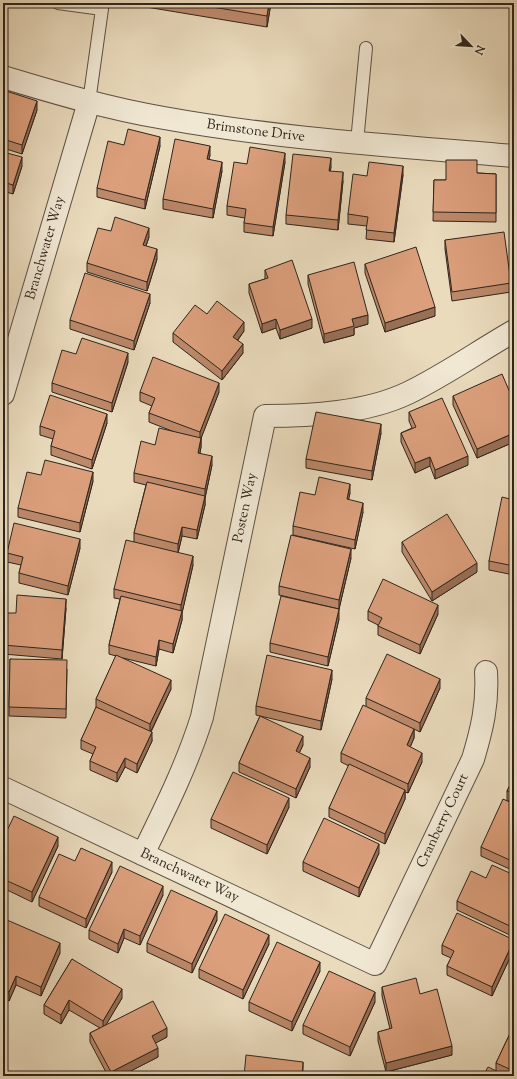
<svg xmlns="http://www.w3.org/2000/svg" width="517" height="1079" viewBox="0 0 517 1079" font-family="'Sorts Mill Goudy',serif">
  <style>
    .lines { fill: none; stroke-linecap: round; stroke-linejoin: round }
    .lane-casing { stroke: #5e5244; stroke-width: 14 }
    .street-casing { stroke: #5e5244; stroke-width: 24 }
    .lane { stroke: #f1e8d4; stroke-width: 12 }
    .street { stroke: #f1e8d4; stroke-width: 22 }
    .wall { fill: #bc896a; stroke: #2f251c }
    .shaded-wall { fill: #996f56; stroke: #2f251c }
    .building { fill: #db9f7b; stroke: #2f251c }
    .labels { text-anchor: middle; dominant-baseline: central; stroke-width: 3; stroke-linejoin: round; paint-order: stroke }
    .street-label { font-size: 14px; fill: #2f251c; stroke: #f1e8d4 }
  </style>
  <rect width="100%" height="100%" fill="#eadbbd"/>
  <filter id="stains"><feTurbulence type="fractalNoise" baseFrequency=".005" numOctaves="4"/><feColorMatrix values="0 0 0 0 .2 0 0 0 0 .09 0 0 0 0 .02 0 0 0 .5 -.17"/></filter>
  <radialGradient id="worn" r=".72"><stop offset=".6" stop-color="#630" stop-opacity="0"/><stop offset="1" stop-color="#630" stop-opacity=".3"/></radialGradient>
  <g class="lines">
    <!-- lane casing -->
    <g class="lane-casing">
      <g id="lane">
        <path d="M58,3L102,9L89,102"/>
        <path d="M357,142L366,48"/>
      </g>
    </g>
    <!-- street casing -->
    <g class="street-casing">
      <g id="street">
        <path id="s1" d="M3,77C56,93 110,109 164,118C280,139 398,146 514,156"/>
        <path id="s2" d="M3,394L89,102"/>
        <path id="s3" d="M3,788L375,964L473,759C482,729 488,704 486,672"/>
        <path id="s4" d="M143,854C165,809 187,765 202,717L265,416C311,416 366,413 408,393C445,375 479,351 514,331"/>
      </g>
    </g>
    <!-- lane -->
    <use href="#lane" class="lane"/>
    <!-- street -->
    <use href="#street" class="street"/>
  </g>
  <!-- wall -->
  <g class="wall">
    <path d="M122,3H271L267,27Z"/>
    <path d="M3,90L37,110L22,154L3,148Z"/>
    <path d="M124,145L160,146L145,209L97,197V188Z"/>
    <path d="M3,152L22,166L13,194L3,191Z"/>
    <path d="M210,155L209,159L222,171L213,218L163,209V199Z"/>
    <path d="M285,162L273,236L244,232V223L245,218L227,215V206L247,164Z"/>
    <path d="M331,167L330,171L343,181L338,230L286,224V215Z"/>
    <path d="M477,173L496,174V222L433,221L434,180H446Z"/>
    <path d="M403,175L394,242L366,239L367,226L348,224V214L367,176Z"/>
    <path d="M111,231L149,237L146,246L157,259L147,291L87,272V263Z"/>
    <path d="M445,240L511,283V292L452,301L445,249Z"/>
    <path d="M365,264L435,316L385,332L365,273Z"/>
    <path d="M265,270L312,328L280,339L276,328L262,333L249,293V284L265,279Z"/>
    <path d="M308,275L368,324L354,328V335L324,343L308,284Z"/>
    <path d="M150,303L134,350L70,329V320Z"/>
    <path d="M207,314L244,331L238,340L243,353L222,380L173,342V333Z"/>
    <path d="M76,354L128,362L112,412L52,392V383Z"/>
    <path d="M140,392H219L201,438V447L200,453L212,465L205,498V505L197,539L182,536L178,553L193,565L182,613V620L173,653L159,649L156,666L123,658L171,689L151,732L152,741L137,773L125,767L117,782L90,770V761L93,754L81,749V740L96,708V699L116,656L109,654V645L120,599L114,598V589L134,542V533L146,485L134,482V473L155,445L177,433L149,422V413L152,406L140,401Z"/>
    <path d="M453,396L514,402V442L477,458L453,405Z"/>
    <path d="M409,412L468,465L435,479L430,466L415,473L401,442V433L412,428L409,421Z"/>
    <path d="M107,423L92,469L51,455V446L53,439L40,435V426Z"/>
    <path d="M381,433L372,480L306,468V459Z"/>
    <path d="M41,475L93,481L80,532L18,517V508Z"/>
    <path d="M350,493L348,500L363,512L355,549L293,535V526L315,495Z"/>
    <path d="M514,500V575L489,570V561Z"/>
    <path d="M402,542L477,572L432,601L402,552Z"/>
    <path d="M80,548L68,595L19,583V573L21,565L7,562V553Z"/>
    <path d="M351,558L339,609L279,595V586Z"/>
    <path d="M66,608L62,659L3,654V623L16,613Z"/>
    <path d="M368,611L438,614L420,654L378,635V625L368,620Z"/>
    <path d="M339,619L328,666L270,652V643Z"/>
    <path d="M10,659L67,669L66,718L9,716Z"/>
    <path d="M332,679L321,730L260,716L303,745L299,753L310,767L296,798L239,772V763L260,716L256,715V706Z"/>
    <path d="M440,688L420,732L414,729V738L410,747L422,762L408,793L405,792V799L385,844L329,817V808L349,766L341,762V753L366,707V698Z"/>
    <path d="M514,777V804L507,800V791Z"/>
    <path d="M514,804V871L481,856V847Z"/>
    <path d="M289,807L267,854L211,828V819Z"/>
    <path d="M3,839L58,846L32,902L3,888Z"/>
    <path d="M379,853L359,897L303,871V862Z"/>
    <path d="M112,872L86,928L39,906V897Z"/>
    <path d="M514,875V937L457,910V901L486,878Z"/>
    <path d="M163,895L140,945L124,938L118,953L89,939V930Z"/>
    <path d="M217,920L192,973L147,952V943Z"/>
    <path d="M3,929L60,953L41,996L16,985L9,1001L3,998Z"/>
    <path d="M269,944L243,999L199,978V969Z"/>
    <path d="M442,945L514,949L492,996L447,975V966L451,958L442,954Z"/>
    <path d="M72,959L122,998L105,1026L167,1037L155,1043L158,1057L121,1076H108L90,1042V1033L100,1028L69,1010L61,1024L44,1014V1005Z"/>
    <path d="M320,971L292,1031L249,1011V1002Z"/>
    <path d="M382,987L420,994L452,1055L386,1072L378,1041V1032L390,1029L382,996Z"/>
    <path d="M375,1002L350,1056L303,1034V1025Z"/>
    <path d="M514,1025V1076H483L496,1071V1063Z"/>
  </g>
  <!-- shaded-wall -->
  <g class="shaded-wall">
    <path d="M269,3H271L267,27V16Z"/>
    <path d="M37,101V110L22,154V145Z"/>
    <path d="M160,137V146L145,209V200Z"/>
    <path d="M210,146V155L207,168V159Z"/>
    <path d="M285,153V162L273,236V227Z"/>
    <path d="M22,157V166L13,194V185Z"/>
    <path d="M331,158V167L329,180V171Z"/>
    <path d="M222,162V171L213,218V209Z"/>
    <path d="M403,166V175L394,242V233Z"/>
    <path d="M343,172V181L338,230V220Z"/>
    <path d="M149,228V237L143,254V245Z"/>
    <path d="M157,249V259L147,291V282Z"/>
    <path d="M150,294V303L134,350V341Z"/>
    <path d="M435,307V316L385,332V323Z"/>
    <path d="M368,315V324L354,328V335L324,343V334L352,319Z"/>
    <path d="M276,319V328L262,333V324Z"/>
    <path d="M312,319V328L280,339V330Z"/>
    <path d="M244,322V331L233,346V337Z"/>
    <path d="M243,344V353L222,380V371Z"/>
    <path d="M128,353V362L112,412V403Z"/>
    <path d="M219,383V392L200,441V432Z"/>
    <path d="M107,414V423L92,469V460Z"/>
    <path d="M381,424V433L372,480V471Z"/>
    <path d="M514,433V442L477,458V449Z"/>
    <path d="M201,438V447L198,462V453Z"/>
    <path d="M212,456V465L205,498V489Z"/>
    <path d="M468,456V465L435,479V470Z"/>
    <path d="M430,457V466L415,473V463Z"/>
    <path d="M93,472V481L80,532V523Z"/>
    <path d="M350,484V493L347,508V499Z"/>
    <path d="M205,496V505L197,539V530Z"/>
    <path d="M363,503V512L355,549V540Z"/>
    <path d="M182,527V536L178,553V544Z"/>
    <path d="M80,539V548L68,595V586Z"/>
    <path d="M351,549V558L339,609V600Z"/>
    <path d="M193,556V565L182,613V620L173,653V644L181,611V605Z"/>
    <path d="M477,563V572L432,601V592Z"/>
    <path d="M66,599V608L62,659V650Z"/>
    <path d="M438,605V614L420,654V645Z"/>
    <path d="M339,609V619L328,666V657Z"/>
    <path d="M159,640V649L156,666V657Z"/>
    <path d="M332,670V679L321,730V721Z"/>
    <path d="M440,679V688L420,732V723Z"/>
    <path d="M171,680V689L150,733V724Z"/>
    <path d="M414,729V738L407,755V745Z"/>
    <path d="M152,732V741L137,773V764Z"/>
    <path d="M303,736V745L296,760V751Z"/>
    <path d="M422,753V762L408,793V784Z"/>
    <path d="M125,758V767L117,782V773Z"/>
    <path d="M310,758V767L296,798V789Z"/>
    <path d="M405,790V799L385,844V834Z"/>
    <path d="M289,798V807L267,854V845Z"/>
    <path d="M5,813V822L3,826V817Z"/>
    <path d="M58,837V846L32,902V892Z"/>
    <path d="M379,844V853L359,897V888Z"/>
    <path d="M112,862V872L86,928V919Z"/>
    <path d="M163,886V895L140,945V936Z"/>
    <path d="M217,911V920L192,973V964Z"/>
    <path d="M124,929V938L118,953V944Z"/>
    <path d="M269,935V944L243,999V990Z"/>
    <path d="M514,940V949L492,996V987Z"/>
    <path d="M60,943V953L41,996V987Z"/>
    <path d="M320,962V971L292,1031V1022Z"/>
    <path d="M16,976V985L9,1001V992Z"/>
    <path d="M122,989V998L103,1030V1021Z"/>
    <path d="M375,992V1002L350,1056V1047Z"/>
    <path d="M69,1000V1010L61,1024V1015Z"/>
    <path d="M167,1028V1037L152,1045V1036Z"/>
    <path d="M452,1046V1055L386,1072V1063Z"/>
    <path d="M158,1048V1057L121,1076H111V1072Z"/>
    <path d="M303,1062V1076H302Z"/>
  </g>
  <!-- building -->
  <g class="building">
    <path d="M188,3H269L267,16Z"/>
    <path d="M3,90L37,101L22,145L3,139Z"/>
    <path d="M128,129L160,137L145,200L97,188L108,141L124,145Z"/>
    <path d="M175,139L210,146L207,159L222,162L213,209L163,199Z"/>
    <path d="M250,147L285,153L273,227L244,223L246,209L227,206L234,162L247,164Z"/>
    <path d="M3,152L22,157L13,185L3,182Z"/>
    <path d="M293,154L331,158L329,171L343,172L338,220L286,215Z"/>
    <path d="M446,160H477V173L496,174V213L433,212L434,180H446Z"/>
    <path d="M369,162L403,166L394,233L366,230L368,217L348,214L353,174L367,176Z"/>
    <path d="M115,217L149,228L143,245L157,249L147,282L87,263L98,228L111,231Z"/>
    <path d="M504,232L511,283L452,292L445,240Z"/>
    <path d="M416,247L435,307L385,323L365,264Z"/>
    <path d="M292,260L312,319L280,330L276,319L262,324L249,284L268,278L265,270Z"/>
    <path d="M354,262L368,315L352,319L354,326L324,334L308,275Z"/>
    <path d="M85,273L150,294L134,341L70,320Z"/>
    <path d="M217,301L244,322L233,337L243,344L222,371L173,333L195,305L207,314Z"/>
    <path d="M82,338L128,353L112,403L52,383L62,350L76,354Z"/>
    <path d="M153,357L219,383L200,432L149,413L155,398L140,392Z"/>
    <path d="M502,374L514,402V433L477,449L453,396Z"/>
    <path d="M50,395L107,414L92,460L51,446L55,431L40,426Z"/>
    <path d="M442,398L468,456L435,470L430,457L415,463L401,433L416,427L409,412Z"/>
    <path d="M316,412L381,424L372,471L306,459Z"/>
    <path d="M159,428L201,438L198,453L212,456L205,489L134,473L141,441L155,445Z"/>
    <path d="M45,460L93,472L80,523L18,508L27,472L41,475Z"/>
    <path d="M319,477L350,484L347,499L363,503L355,540L293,526L300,492L315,495Z"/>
    <path d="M147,482L205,496L197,530L182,527L178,544L134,533Z"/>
    <path d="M502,497L514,500V566L489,561Z"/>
    <path d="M447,514L477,563L432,592L402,542Z"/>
    <path d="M14,523L80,539L68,586L19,573L23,557L7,553Z"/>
    <path d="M291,535L351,549L339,600L279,586Z"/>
    <path d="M126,540L193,556L181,605L114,589Z"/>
    <path d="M383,579L438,605L420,645L378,626L382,618L368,611Z"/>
    <path d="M17,595L66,599L62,650L3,645V623L4,613H16Z"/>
    <path d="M121,596L182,611L173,644L159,640L156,657L109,645Z"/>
    <path d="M281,596L339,609L328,657L270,643Z"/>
    <path d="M387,654L440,679L420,723L366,698Z"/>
    <path d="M116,655L171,680L150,724L96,699Z"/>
    <path d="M267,655L332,670L321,721L256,706Z"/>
    <path d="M10,659L67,660L66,709L9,707Z"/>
    <path d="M363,705L414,729L407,745L422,753L408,784L341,753Z"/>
    <path d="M96,707L152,732L137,764L125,758L117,773L90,761L96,747L81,740Z"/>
    <path d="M260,716L303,736L296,751L310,758L296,789L239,763Z"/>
    <path d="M349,764L405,790L385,834L329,808Z"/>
    <path d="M233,772L289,798L267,845L211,819Z"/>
    <path d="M514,777V794L507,791Z"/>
    <path d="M503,799L514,804V862L481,847Z"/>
    <path d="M14,816L58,837L32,892L3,879V839Z"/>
    <path d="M324,818L379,844L359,888L303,862Z"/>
    <path d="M81,848L112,862L86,919L39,897L59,854L75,861Z"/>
    <path d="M492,865L514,875V928L457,901L471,871L486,878Z"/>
    <path d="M120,866L163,886L140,936L124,929L118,944L89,930Z"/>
    <path d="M171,890L217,911L192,964L147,943Z"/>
    <path d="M457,913L514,940L492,987L447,966L454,951L442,945Z"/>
    <path d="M225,914L269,935L243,990L199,969Z"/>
    <path d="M7,920L60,943L41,987L16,976L9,992L3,989V929Z"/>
    <path d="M277,942L320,962L292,1022L249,1002Z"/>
    <path d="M72,959L122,989L103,1021L69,1000L61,1015L44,1005Z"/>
    <path d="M329,971L375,992L350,1047L303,1025Z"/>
    <path d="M416,978L420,994L437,989L452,1046L386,1063L378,1032L392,1028L382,987Z"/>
    <path d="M153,1001L167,1028L152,1036L158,1048L111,1072L90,1033Z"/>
    <path d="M514,1025V1071L496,1063Z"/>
    <path d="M246,1055L303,1062L302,1076H244Z"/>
    <path d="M488,1067L507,1076H483Z"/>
  </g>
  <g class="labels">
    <!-- street labels -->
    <g class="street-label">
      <text stroke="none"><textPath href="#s1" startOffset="259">Brimstone Drive</textPath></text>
      <text stroke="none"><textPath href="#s2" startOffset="152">Branchwater Way</textPath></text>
      <text stroke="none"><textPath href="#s4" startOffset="363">Posten Way</textPath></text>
      <text stroke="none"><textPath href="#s3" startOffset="570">Cranberry Court</textPath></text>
      <text stroke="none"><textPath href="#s3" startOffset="206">Branchwater Way</textPath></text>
    </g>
  </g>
  <!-- margin -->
  <rect width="517" height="1079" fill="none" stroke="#eadbbd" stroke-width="16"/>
  <rect x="4" y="4" width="509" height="1071" fill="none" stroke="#2f251c" stroke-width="2"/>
  <rect x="8" y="8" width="501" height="1063" fill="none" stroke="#2f251c"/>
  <!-- north arrow -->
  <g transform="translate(471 46) rotate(115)" stroke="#f1e8d4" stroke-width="3" paint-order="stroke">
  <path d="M0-3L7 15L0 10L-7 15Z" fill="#2f251c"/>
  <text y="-6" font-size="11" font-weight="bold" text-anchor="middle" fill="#2f251c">N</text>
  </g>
  <rect width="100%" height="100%" filter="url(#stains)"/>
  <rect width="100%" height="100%" fill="url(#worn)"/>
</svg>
